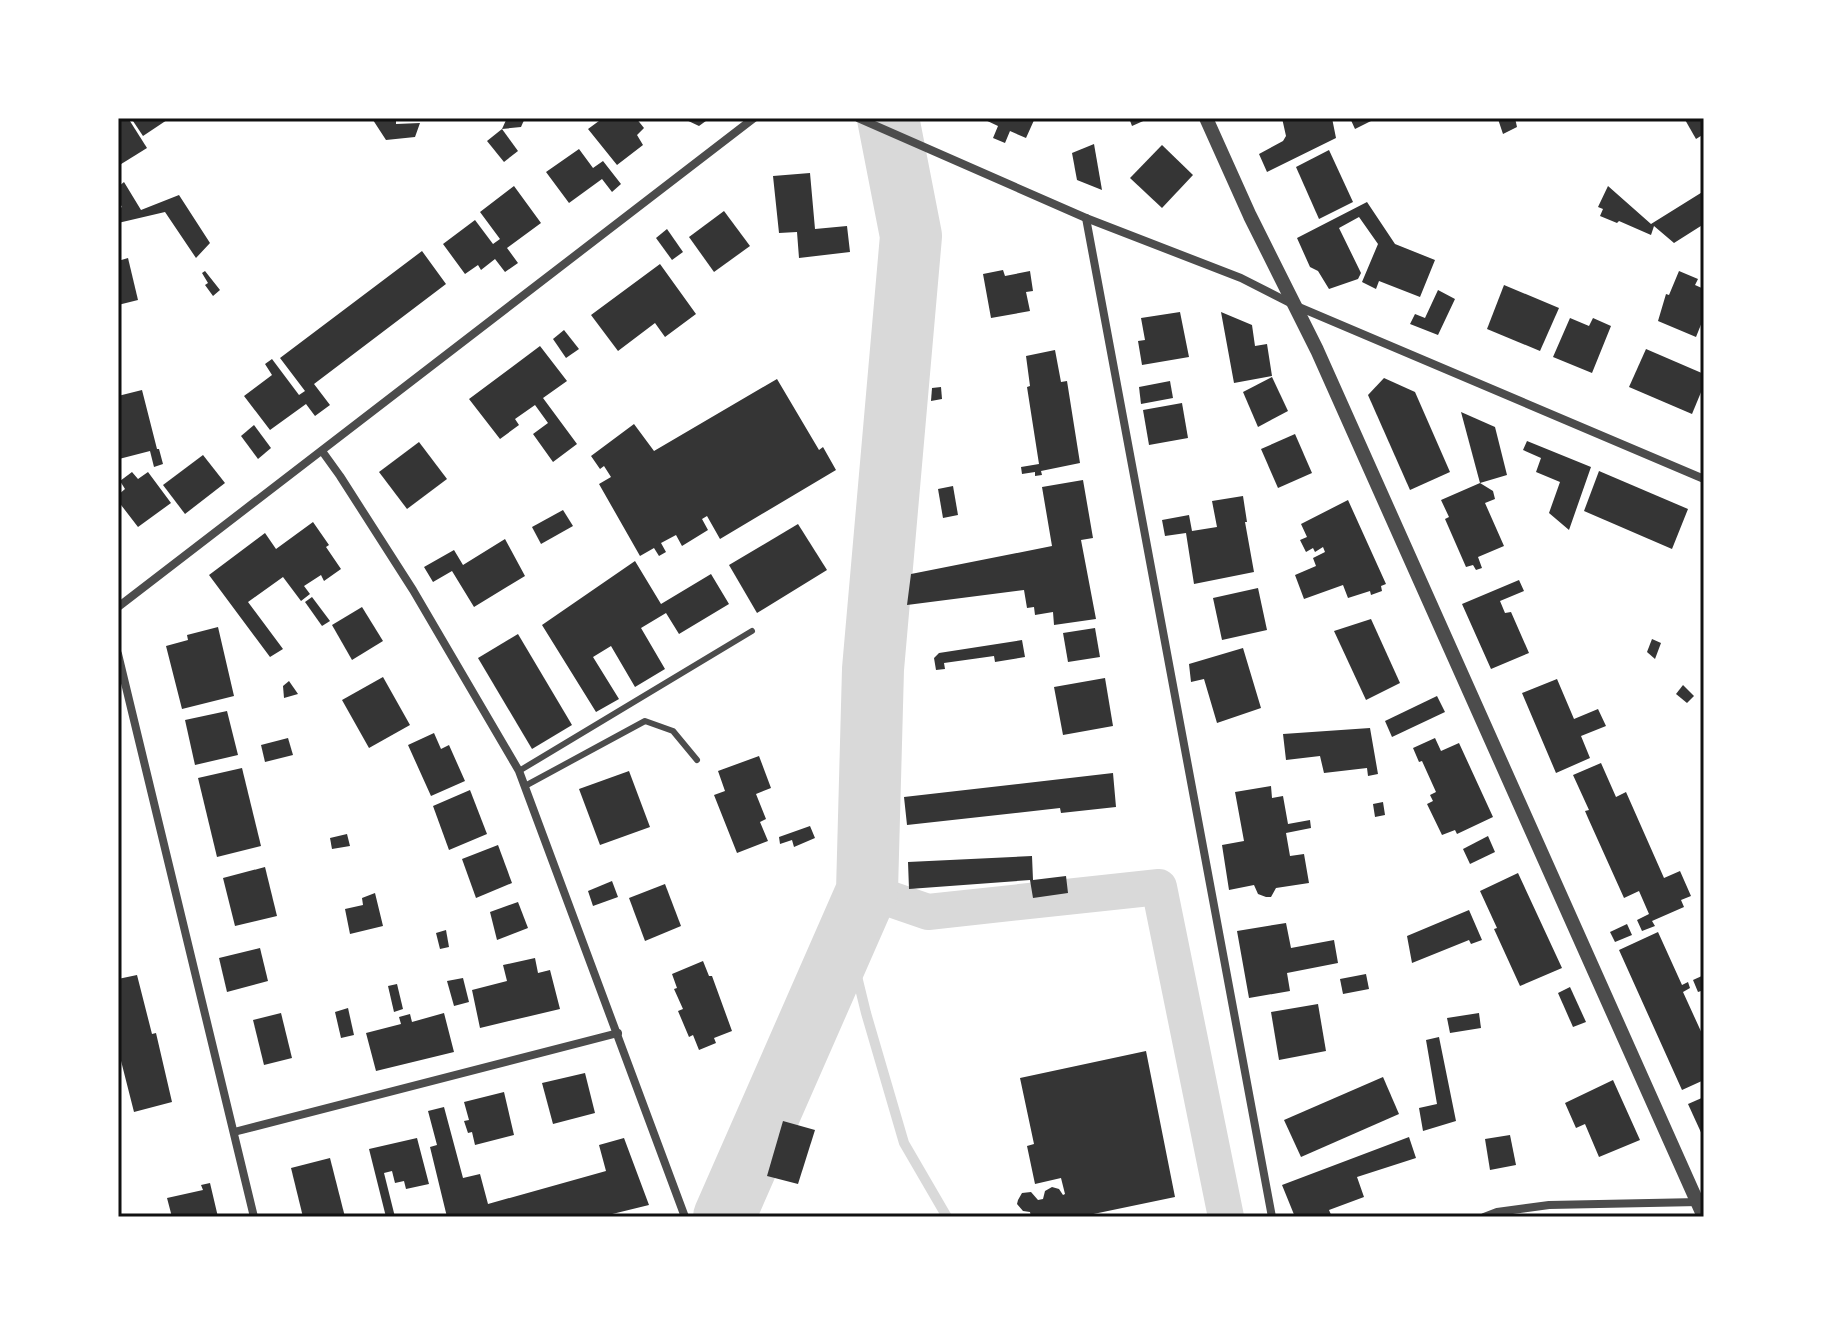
<svg xmlns="http://www.w3.org/2000/svg" width="1822" height="1335" viewBox="0 0 1822 1335" font-family="Ubuntu,sans-serif">
  <style>
    .lines { fill: none; stroke-linecap: round; stroke-linejoin: round }
    .stream { stroke: #d9d9d9; stroke-width: 10 }
    .canal { stroke: #d9d9d9; stroke-width: 36 }
    .river { stroke: #d9d9d9; stroke-width: 62 }
    .building { fill: #353535 }
    .service { stroke: #4c4c4c; stroke-width: 6 }
    .minor { stroke: #4c4c4c; stroke-width: 8 }
    .tertiary { stroke: #4c4c4c; stroke-width: 14 }
    .neatline { fill: none; stroke: #111; stroke-width: 3 }
  </style>
  <rect width="100%" height="100%" fill="#fff"/>
  <g class="lines">
    <!-- stream -->
    <path class="stream" d="M867,891L853,960L866,1013L904,1143L947,1217"/>
    <!-- canal -->
    <path class="canal" d="M867,891L928,912L1159,887L1226,1217"/>
    <!-- river -->
    <path class="river" d="M724,1217L867,891L873,669L911,236L888,118"/>
  </g>
  <!-- building -->
  <g class="building">
    <path d="M118,118H128L147,148L118,166Z"/>
    <path d="M131,118H170L143,136Z"/>
    <path d="M507,118H525L521,127L502,129Z"/>
    <path d="M603,118H636L644,128L637,135L643,145L617,165L588,129Z"/>
    <path d="M682,118H710L699,126Z"/>
    <path d="M981,118H1035L1026,138L1010,131L1005,143L993,138L998,126Z"/>
    <path d="M1129,118H1150L1132,126Z"/>
    <path d="M1282,118H1332L1336,138L1267,172L1259,154L1283,141L1286,136Z"/>
    <path d="M1350,118H1377L1355,129Z"/>
    <path d="M1500,118H1515L1517,127L1503,134L1498,119Z"/>
    <path d="M1684,118H1704V134L1696,139Z"/>
    <path d="M396,119V124L420,123L415,137L386,140L373,120Z"/>
    <path d="M502,129L518,151L504,162L487,141Z"/>
    <path d="M1094,144L1102,190L1077,180L1072,153Z"/>
    <path d="M1162,145L1193,175L1162,208L1130,178Z"/>
    <path d="M579,149L593,168L603,161L621,184L612,192L602,179L569,203L546,172Z"/>
    <path d="M1329,150L1353,202L1319,219L1296,167Z"/>
    <path d="M810,173L815,229L847,226L850,252L799,258L797,232L779,233L773,176Z"/>
    <path d="M124,182L141,210L179,195L210,243L196,258L165,212L118,223V209L122,207L118,200V187Z"/>
    <path d="M514,186L541,223L507,248L518,263L505,272L495,259L481,270L478,265L465,274L443,244L475,220L493,244L500,239L480,212Z"/>
    <path d="M1608,186L1651,224L1704,191V224L1674,243L1654,226L1651,235L1619,221L1617,223L1600,216L1603,209L1598,207Z"/>
    <path d="M1367,202L1395,244L1435,260L1420,297L1379,281L1376,289L1362,282L1378,244L1359,217L1339,228L1361,273L1358,279L1329,289L1318,271L1310,267L1297,238Z"/>
    <path d="M724,211L750,246L714,272L689,237Z"/>
    <path d="M667,229L683,252L672,260L656,238Z"/>
    <path d="M422,251L446,284L314,384L330,405L315,416L306,404L270,430L244,396L272,375L265,364L272,359L299,395L305,391L280,358Z"/>
    <path d="M128,258L138,300L118,305V261Z"/>
    <path d="M660,264L696,314L665,337L655,323L618,351L591,315Z"/>
    <path d="M1003,270L1005,276L1030,271L1033,291L1026,292L1030,311L991,318L983,274Z"/>
    <path d="M205,271L220,290L213,296L205,285L208,283L202,273Z"/>
    <path d="M1679,271L1698,279L1695,285L1704,289V317L1696,337L1658,321L1666,294L1669,295Z"/>
    <path d="M1504,285L1559,308L1540,351L1487,329Z"/>
    <path d="M1438,290L1455,299L1438,335L1410,324L1415,314L1425,318Z"/>
    <path d="M1180,312L1189,357L1142,365L1138,341L1145,340L1141,318Z"/>
    <path d="M1221,312L1252,325L1255,346L1267,344L1272,376L1234,383Z"/>
    <path d="M1570,318L1589,326L1593,318L1611,326L1592,373L1553,357Z"/>
    <path d="M564,330L579,349L566,358L553,339Z"/>
    <path d="M540,346L567,381L543,398L577,444L553,462L533,434L548,423L535,405L515,419L519,425L500,439L469,399Z"/>
    <path d="M1646,349L1704,374V385L1692,414L1629,387Z"/>
    <path d="M1055,350L1061,382L1067,381L1080,463L1041,471L1042,475L1035,476V472L1022,474L1021,467L1039,464L1027,387L1030,386L1026,356Z"/>
    <path d="M1272,377L1288,411L1258,427L1243,392Z"/>
    <path d="M1384,378L1415,392L1450,472L1410,490L1368,395Z"/>
    <path d="M777,379L819,450L823,447L836,470L720,539L707,516L702,519L708,530L682,546L676,535L661,543L666,552L659,556L654,548L640,556L599,484L611,477L604,466L600,469L591,456L634,424L654,451Z"/>
    <path d="M1170,381L1173,398L1141,404L1139,387Z"/>
    <path d="M941,387L942,399L931,401L932,388Z"/>
    <path d="M142,390L157,449H159L163,464L154,467L150,451L119,459L118,455V396Z"/>
    <path d="M1182,403L1188,438L1149,445L1143,410Z"/>
    <path d="M1461,412L1495,427L1507,475L1480,483Z"/>
    <path d="M254,425L271,448L258,459L241,436Z"/>
    <path d="M1295,434L1312,473L1278,488L1261,449Z"/>
    <path d="M1527,441L1591,467L1569,530L1549,513L1560,482L1536,472L1541,458L1523,450Z"/>
    <path d="M419,442L447,479L407,509L379,472Z"/>
    <path d="M203,455L225,483L185,514L163,485Z"/>
    <path d="M1599,471L1688,509L1672,549L1584,511Z"/>
    <path d="M132,472L138,479L148,472L171,503L138,527L118,501V495L125,489L120,481Z"/>
    <path d="M1083,480L1093,538L1081,540L1096,619L1054,625L1053,612L1035,615L1034,607L1027,608L1024,590L907,605L911,574L1052,546L1042,487Z"/>
    <path d="M1480,483L1493,491L1495,499L1485,503L1504,546L1478,557L1482,568L1476,570L1473,565L1466,567L1445,519L1449,517L1441,500Z"/>
    <path d="M953,486L958,515L943,518L938,489Z"/>
    <path d="M1243,496L1247,522H1245L1254,572L1194,584L1186,533L1165,536L1162,520L1189,515L1192,531L1217,527L1212,501Z"/>
    <path d="M1348,500L1386,584L1381,586L1382,591L1371,595L1370,591L1348,598L1343,585L1304,599L1295,575L1316,566L1313,558L1325,552L1323,547L1315,552L1313,548L1306,552L1300,540L1307,537L1301,524Z"/>
    <path d="M563,510L573,526L541,544L532,527Z"/>
    <path d="M313,522L329,545L326,547L341,569L324,581L321,575L304,586L310,594L301,601L283,577L248,602L283,649L270,657L209,575L265,533L276,549Z"/>
    <path d="M798,524L827,570L757,613L729,565Z"/>
    <path d="M505,539L525,576L474,607L452,571L433,582L424,567L454,550L463,565Z"/>
    <path d="M635,561L661,604L711,574L729,604L679,634L666,613L641,628L665,669L635,687L611,646L593,657L619,699L596,712L542,625Z"/>
    <path d="M1519,580L1524,591L1500,601L1505,613L1511,612L1529,653L1491,669L1462,604Z"/>
    <path d="M1258,588L1267,630L1222,640L1213,598Z"/>
    <path d="M312,597L330,621L322,626L305,602Z"/>
    <path d="M362,607L383,641L352,660L332,625Z"/>
    <path d="M1371,619L1400,683L1366,700L1334,631Z"/>
    <path d="M218,627L234,696L182,709L166,646L188,640L187,635Z"/>
    <path d="M1095,628L1100,657L1068,662L1063,633Z"/>
    <path d="M518,634L572,725L532,749L478,658Z"/>
    <path d="M1652,639L1661,643L1655,659L1647,652Z"/>
    <path d="M1022,640L1025,657L995,662L994,656L944,663L945,669L936,670L934,658L939,653Z"/>
    <path d="M1243,648L1261,708L1217,723L1204,679L1191,682L1189,664Z"/>
    <path d="M383,677L410,725L369,748L342,700Z"/>
    <path d="M1105,678L1113,726L1063,735L1054,687Z"/>
    <path d="M1557,679L1574,719L1598,709L1606,726L1581,736L1590,758L1556,773L1522,693Z"/>
    <path d="M289,681L298,694L284,698L283,686Z"/>
    <path d="M1683,685L1694,696L1687,703L1676,694Z"/>
    <path d="M1437,696L1445,712L1392,737L1385,721Z"/>
    <path d="M227,711L238,755L195,765L185,720Z"/>
    <path d="M1370,728L1378,774L1368,776L1367,768L1324,773L1320,756L1286,760L1283,734Z"/>
    <path d="M434,733L441,749L449,745L465,781L431,796L408,745Z"/>
    <path d="M288,738L293,755L265,762L261,745Z"/>
    <path d="M1435,738L1441,751L1459,743L1493,817L1457,834L1455,830L1442,835L1427,804L1433,801L1430,795L1436,792L1422,761L1419,762L1413,748Z"/>
    <path d="M759,756L771,788L756,794L766,819L760,822L768,841L737,853L714,795L725,791L718,771Z"/>
    <path d="M1601,763L1616,797L1626,792L1664,878L1680,871L1691,896L1681,900L1684,907L1652,921L1655,926L1642,931L1637,920L1649,914L1639,891L1624,898L1588,818L1585,811L1589,810L1573,775Z"/>
    <path d="M242,768L261,846L217,857L198,778Z"/>
    <path d="M629,771L650,827L600,845L579,789Z"/>
    <path d="M1113,773L1116,807L1061,813L1060,808L907,825L904,797Z"/>
    <path d="M1271,786L1272,798L1283,796L1288,824L1310,820L1311,828L1286,833L1290,856L1304,854L1309,883L1276,888L1271,897H1266L1258,894L1254,885L1229,890L1222,845L1244,841L1235,792Z"/>
    <path d="M470,790L487,834L449,850L433,806Z"/>
    <path d="M1383,802L1385,815L1375,817L1373,804Z"/>
    <path d="M810,826L815,838L794,847L792,840L780,844L779,837Z"/>
    <path d="M347,834L350,846L332,849L330,838Z"/>
    <path d="M1488,836L1495,852L1470,864L1463,849Z"/>
    <path d="M498,845L512,883L476,898L462,859Z"/>
    <path d="M1032,856L1033,880L1066,876L1068,893L1033,898L1030,880L909,889L908,862Z"/>
    <path d="M265,867L277,916L235,926L223,878Z"/>
    <path d="M1518,873L1562,968L1520,986L1494,929L1497,928L1480,891Z"/>
    <path d="M612,881L618,897L593,906L588,891Z"/>
    <path d="M665,884L681,926L645,941L629,898Z"/>
    <path d="M375,893L383,926L350,934L345,909L363,905L362,898Z"/>
    <path d="M518,902L528,928L497,940L490,912Z"/>
    <path d="M1469,910L1482,940L1471,944L1469,940L1412,963L1407,936Z"/>
    <path d="M1286,923L1291,948L1334,940L1338,963L1287,973L1290,991L1249,998L1237,931Z"/>
    <path d="M1627,924L1632,935L1615,942L1610,932Z"/>
    <path d="M446,930L449,947L440,949L436,933Z"/>
    <path d="M1658,932L1682,985L1688,982L1690,988L1683,992L1704,1038V1080L1682,1090L1619,950Z"/>
    <path d="M260,948L268,981L227,992L219,958Z"/>
    <path d="M535,958L538,973L550,970L560,1009L480,1028L472,990L507,981L503,965Z"/>
    <path d="M703,961L709,976H712L732,1031L714,1038L716,1043L699,1050L693,1035L689,1037L678,1011L683,1009L674,989L677,988L672,974Z"/>
    <path d="M1366,974L1369,989L1343,994L1340,979Z"/>
    <path d="M137,975L152,1034L156,1033L172,1102L134,1112L118,1049V979Z"/>
    <path d="M1704,975V990L1698,992L1693,980Z"/>
    <path d="M463,978L469,1002L454,1006L447,981Z"/>
    <path d="M397,984L403,1009L394,1012L388,986Z"/>
    <path d="M1570,987L1586,1022L1573,1027L1558,993Z"/>
    <path d="M1318,1004L1326,1051L1279,1060L1271,1012Z"/>
    <path d="M348,1008L354,1035L341,1038L335,1012Z"/>
    <path d="M281,1013L292,1058L264,1065L253,1020Z"/>
    <path d="M444,1013L454,1052L376,1071L366,1033L401,1024L399,1017L410,1014L412,1022Z"/>
    <path d="M1479,1013L1481,1028L1450,1033L1447,1018Z"/>
    <path d="M1439,1037L1456,1121L1423,1131L1419,1108L1437,1104L1426,1040Z"/>
    <path d="M1146,1051L1175,1197L1079,1217H1031L1030,1212L1023,1211L1017,1204L1018,1200L1022,1193L1031,1192L1038,1200L1043,1199L1045,1191L1052,1187L1059,1189L1063,1195L1065,1194L1061,1178L1035,1184L1027,1146L1034,1144L1020,1078Z"/>
    <path d="M585,1073L595,1113L553,1124L542,1083Z"/>
    <path d="M1383,1077L1399,1114L1301,1157L1284,1120Z"/>
    <path d="M1613,1080L1640,1140L1599,1157L1585,1124L1576,1128L1565,1103Z"/>
    <path d="M504,1092L514,1135L475,1145L472,1132L468,1133L464,1121L469,1120L464,1102Z"/>
    <path d="M1704,1097V1139L1688,1104Z"/>
    <path d="M444,1107L463,1178L480,1174L488,1204L606,1171L599,1145L624,1138L649,1205L600,1217H447L430,1147L437,1145L428,1111Z"/>
    <path d="M783,1121L815,1130L798,1184L767,1176Z"/>
    <path d="M1510,1135L1516,1165L1490,1170L1485,1139Z"/>
    <path d="M1409,1137L1416,1158L1357,1177L1364,1197L1329,1210L1332,1217H1295L1282,1185Z"/>
    <path d="M417,1138L429,1184L406,1189L404,1181L395,1183L392,1171L384,1173L395,1217H386L369,1149Z"/>
    <path d="M330,1158L345,1217H303L291,1168Z"/>
    <path d="M210,1183L218,1217H172L167,1198L203,1190L201,1185Z"/>
  </g>
  <g class="lines">
    <!-- service -->
    <g class="service">
      <path d="M519,771L752,631"/>
      <path d="M525,786L645,721L673,731L697,760"/>
    </g>
    <!-- minor -->
    <g class="minor">
      <path d="M858,118L1086,218L1241,278L1294,305L1704,479"/>
      <path d="M1086,218L1272,1217"/>
      <path d="M322,451L340,476L413,590L519,771L685,1217"/>
      <path d="M118,607L754,118"/>
      <path d="M118,654L254,1217"/>
      <path d="M234,1132L618,1033"/>
      <path d="M1484,1217L1497,1212L1549,1205L1699,1202"/>
    </g>
    <!-- tertiary -->
    <path class="tertiary" d="M1206,118L1250,216L1317,350L1704,1217"/>
  </g>
  <!-- border -->
  <rect width="1822" height="1335" fill="none" stroke="#ffffff" stroke-width="240"/>
  <rect x="120" y="120" width="1582" height="1095" class="neatline"/>
</svg>
